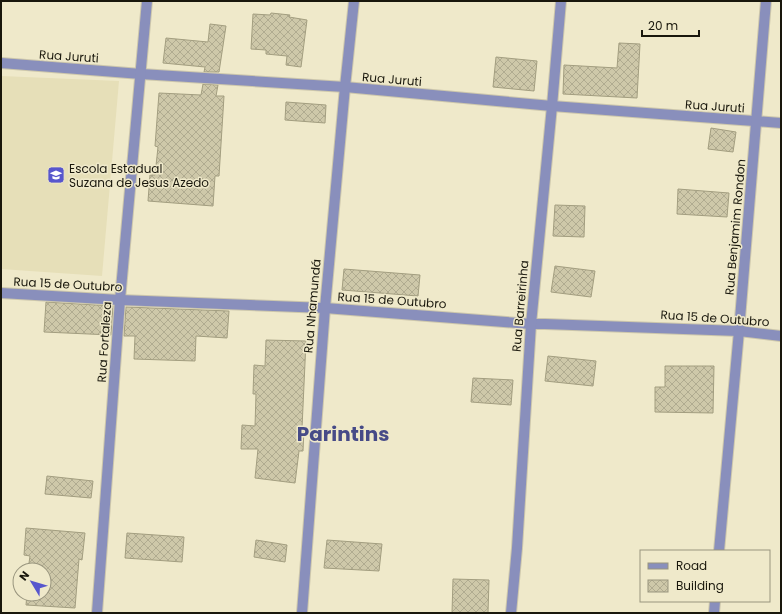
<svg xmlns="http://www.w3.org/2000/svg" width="782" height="614" viewBox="0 0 782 614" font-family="Poppins,sans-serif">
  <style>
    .built { fill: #e6dfb8 }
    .building { fill: url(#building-cross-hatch); stroke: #a39e80 }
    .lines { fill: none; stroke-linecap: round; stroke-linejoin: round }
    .minor-casing { stroke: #cdc7ac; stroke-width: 12 }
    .minor { stroke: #898fbc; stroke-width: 10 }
    .labels { text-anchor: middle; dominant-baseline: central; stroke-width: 3; stroke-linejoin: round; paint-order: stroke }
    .street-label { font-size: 12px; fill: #19170c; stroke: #efe9ca }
    .poi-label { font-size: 12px; fill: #19170c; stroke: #efe9ca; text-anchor: start }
    .town-label { font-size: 20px; font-weight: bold; fill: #464a87; stroke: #efe9ca }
  </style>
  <defs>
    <pattern id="building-cross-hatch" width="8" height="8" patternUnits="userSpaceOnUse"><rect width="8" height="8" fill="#cec8a9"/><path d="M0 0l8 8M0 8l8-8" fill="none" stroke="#b0ab90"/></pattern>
  </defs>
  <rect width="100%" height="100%" fill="#efe9ca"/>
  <!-- built -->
  <path class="built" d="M1,76L119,81L102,276L1,269Z"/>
  <!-- building -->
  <g class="building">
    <path d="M271,13L290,15L289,17L307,20L301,67L286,65L287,56L266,54V50L251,49L253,14L270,15Z"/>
    <path d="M210,24L226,26L219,72H204L205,67L163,63L166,38L208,42Z"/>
    <path d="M619,43L640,44L637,98L563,94L564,65L617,68Z"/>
    <path d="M496,57L537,61L534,91L493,87Z"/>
    <path d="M203,84L218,85L216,96H224L219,176H215L213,206L148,201L150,175H155L158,147L155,146L159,93L201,95Z"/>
    <path d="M286,102L326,105L325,123L285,120Z"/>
    <path d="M711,128L736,132L733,152L708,149Z"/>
    <path d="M678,189L729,193L727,217L677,214Z"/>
    <path d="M555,205L585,206L584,237L553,236Z"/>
    <path d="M555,266L595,271L591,297L551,292Z"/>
    <path d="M344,269L420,275L418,296L342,290Z"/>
    <path d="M46,302L113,306L111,335L44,332Z"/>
    <path d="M126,307L229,311L227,338L196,336L195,361L134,359L135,336H124Z"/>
    <path d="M266,340L306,341L302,428H304L303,451H299L295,483L255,478L258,449H241L242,425L255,426L256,394H253L254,365L265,366Z"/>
    <path d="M548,356L596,361L593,386L545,381Z"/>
    <path d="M665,366H714L713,413L655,412V387H665Z"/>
    <path d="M473,378L513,380L511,405L471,402Z"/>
    <path d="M47,476L93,481L91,498L45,494Z"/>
    <path d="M26,528L85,533L82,560L79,559L75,608L26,605L27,594H44V570H28L30,556L24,555Z"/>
    <path d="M127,533L184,537L182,562L125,558Z"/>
    <path d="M256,540L287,545L285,562L254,557Z"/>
    <path d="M327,540L382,544L379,571L324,568Z"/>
    <path d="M453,579L489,580L488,613H452Z"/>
  </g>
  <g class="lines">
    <!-- minor casing -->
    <g class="minor-casing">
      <g id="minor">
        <path d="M1,63L141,74L345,87L552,106L781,123"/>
        <path d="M1,293L120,300L325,308L531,324H545L739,331L781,336"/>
        <path d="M719,551L739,331L766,1"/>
        <path d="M97,613L120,300L147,1"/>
        <path d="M302,613L325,308L345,87L354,1"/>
        <path d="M511,613L517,548L531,324L552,106L561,1"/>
        <path d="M714,613L715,601"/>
      </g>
    </g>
    <!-- minor -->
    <use href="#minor" class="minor"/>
  </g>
  <!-- icons -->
  <defs>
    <g id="school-square" transform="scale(0.9)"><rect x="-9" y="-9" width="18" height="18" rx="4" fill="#5756cd" stroke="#efe9ca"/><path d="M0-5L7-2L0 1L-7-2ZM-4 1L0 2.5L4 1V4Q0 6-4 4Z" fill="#fff"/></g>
  </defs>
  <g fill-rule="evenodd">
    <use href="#school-square" x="56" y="175"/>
  </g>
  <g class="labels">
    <!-- street labels -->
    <g class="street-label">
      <text transform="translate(69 56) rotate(4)">Rua Juruti</text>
      <text transform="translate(392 79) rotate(5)">Rua Juruti</text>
      <text transform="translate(715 106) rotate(4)">Rua Juruti</text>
      <text transform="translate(735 227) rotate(-85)">Rua Benjamim Rondon</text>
      <text transform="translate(68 284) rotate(3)">Rua 15 de Outubro</text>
      <text transform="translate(392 300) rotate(4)">Rua 15 de Outubro</text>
      <text transform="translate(312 306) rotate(-85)">Rua Nhamundá</text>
      <text transform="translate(520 306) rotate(-85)">Rua Barreirinha</text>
      <text transform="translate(715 318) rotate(4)">Rua 15 de Outubro</text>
      <text transform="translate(104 342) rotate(-86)">Rua Fortaleza</text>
    </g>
    <!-- poi labels -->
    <g class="poi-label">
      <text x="69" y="168">Escola Estadual<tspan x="69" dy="14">Suzana de Jesus Azedo</tspan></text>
    </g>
    <!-- town labels -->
    <g class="town-label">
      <text x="343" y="434">Parintins</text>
    </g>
  </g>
  <!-- border -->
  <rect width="782" height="614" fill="none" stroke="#19170c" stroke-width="4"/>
  <!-- legend -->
  <rect x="640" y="550" width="130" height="52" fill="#efe9ca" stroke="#99957e"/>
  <rect x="648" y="563" width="20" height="6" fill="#898fbc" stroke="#99957e"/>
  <text x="676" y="570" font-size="12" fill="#19170c">Road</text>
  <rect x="648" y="580" width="20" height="12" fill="url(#building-cross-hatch)" stroke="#99957e"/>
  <text x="676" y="590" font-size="12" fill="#19170c">Building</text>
  <!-- north arrow -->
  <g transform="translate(32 582) rotate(308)"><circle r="19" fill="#efe9ca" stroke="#99957e"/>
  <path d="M0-3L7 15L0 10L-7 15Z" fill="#5756cd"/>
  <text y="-6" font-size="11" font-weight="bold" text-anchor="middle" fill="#19170c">N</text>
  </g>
  <!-- scale -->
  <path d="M642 30v6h57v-6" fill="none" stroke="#19170c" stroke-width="2"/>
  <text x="648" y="30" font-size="12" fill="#19170c" stroke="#efe9ca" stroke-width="3" paint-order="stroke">20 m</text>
</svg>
